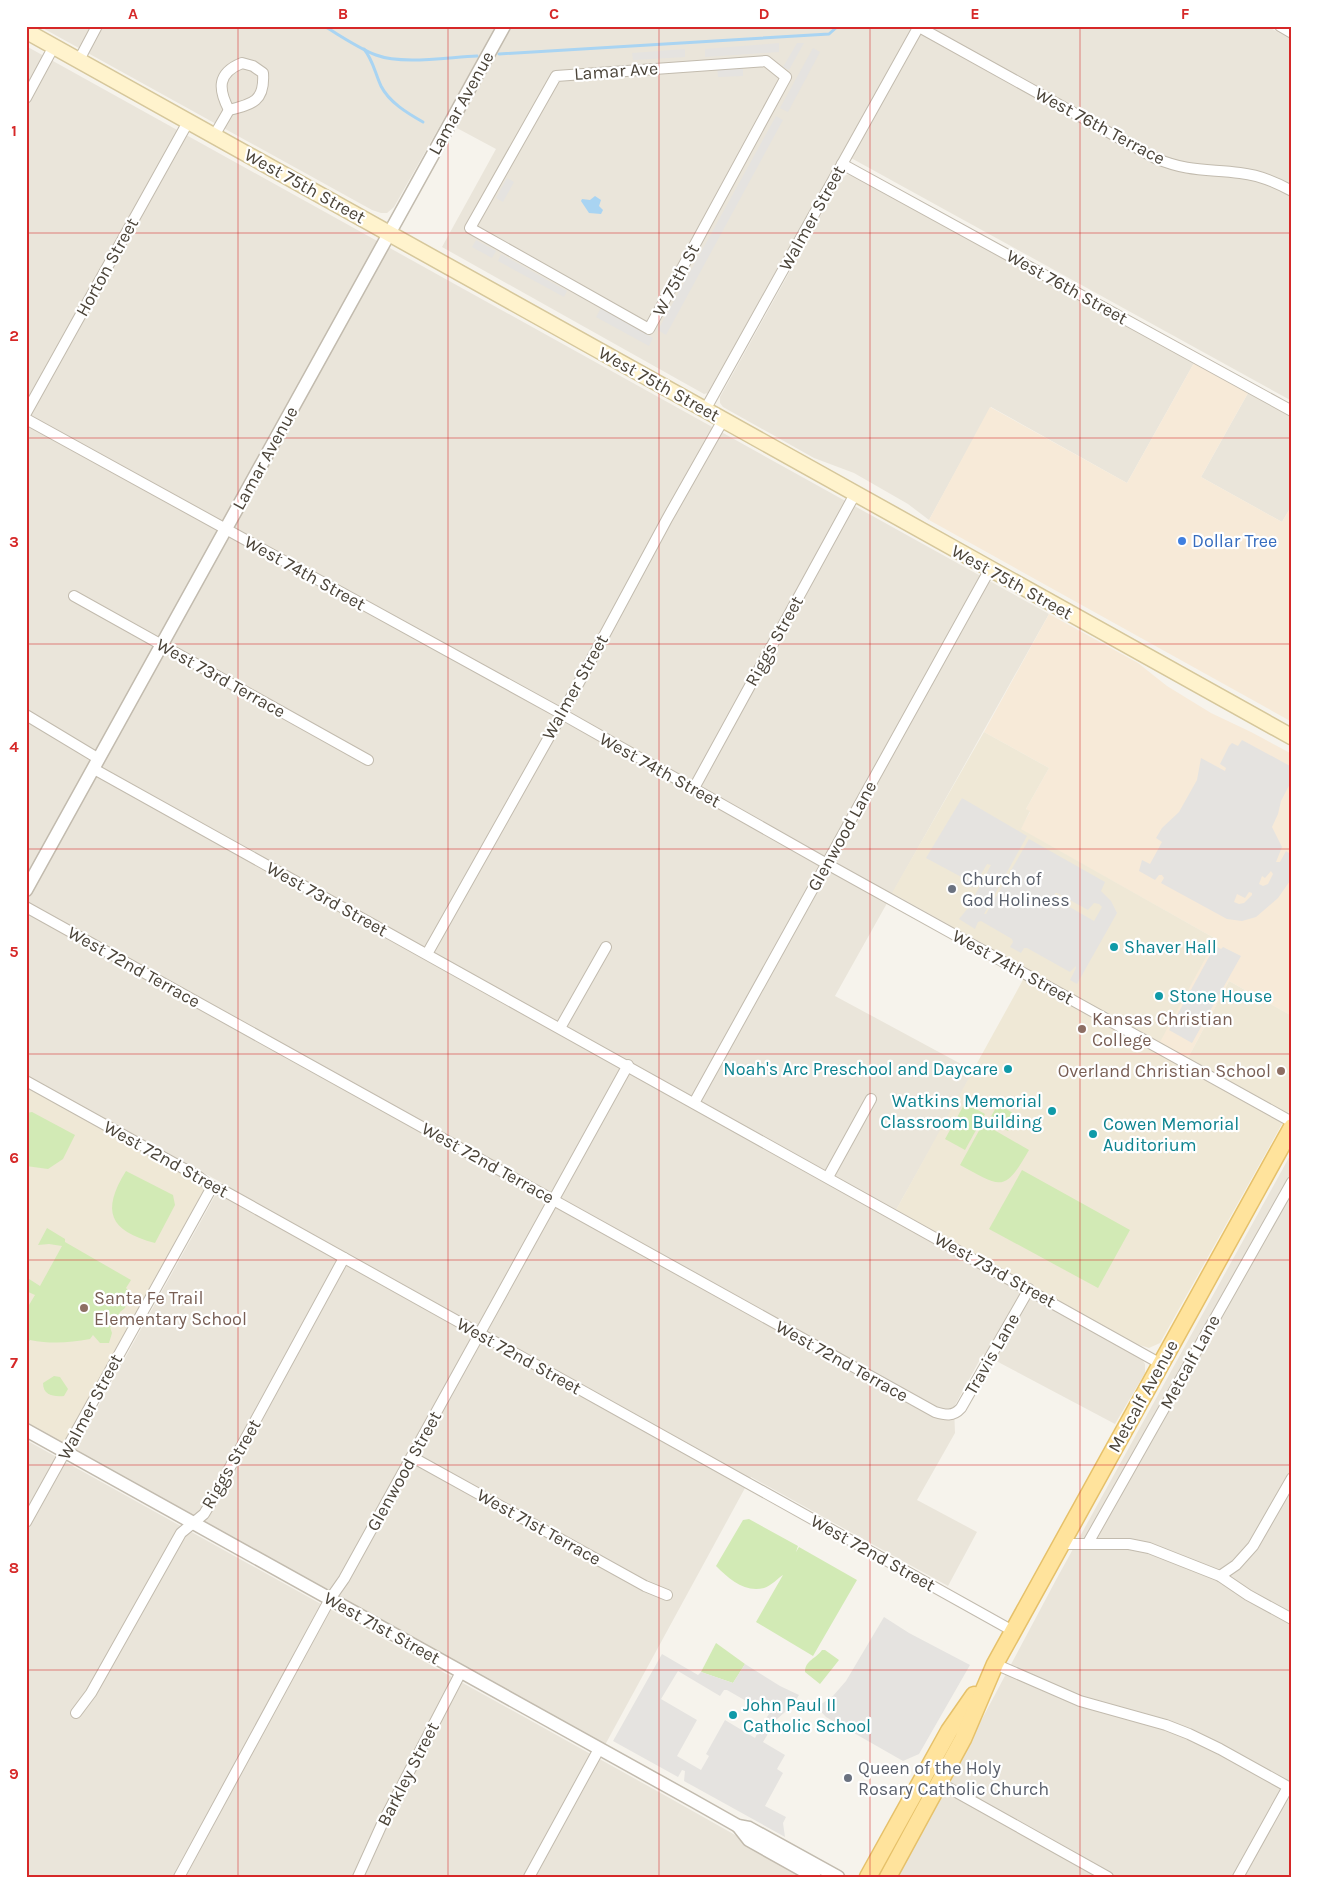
<svg xmlns="http://www.w3.org/2000/svg" width="1318" height="1903" viewBox="0 0 1318 1903" font-family="Karla,sans-serif">
  <style>
    .residential { fill: #eae5da }
    .commercial { fill: #f7ead8 }
    .education { fill: #efe8d6 }
    .green { fill: #d2eab5 }
    .parking { fill: #e5e3e0; fill-rule: evenodd }
    .water { fill: #a9d4f2 }
    .lines { fill: none; stroke-linecap: round; stroke-linejoin: round }
    .stream { stroke: #a9d4f2; stroke-width: 3 }
    .minor-casing { stroke: #c2bbae; stroke-width: 12 }
    .tertiary-casing { stroke: #c2bbae; stroke-width: 15 }
    .secondary-casing { stroke: #d6c79b; stroke-width: 18 }
    .primary-casing { stroke: #e6c16a; stroke-width: 19 }
    .minor { stroke: #fff; stroke-width: 10 }
    .tertiary { stroke: #fff; stroke-width: 12 }
    .secondary { stroke: #fff3cd; stroke-width: 15 }
    .primary { stroke: #ffe39c; stroke-width: 16 }
    .grid { fill: none; stroke: #d62828; stroke-width: 1; stroke-opacity: 0.55 }
    .shop-dot { fill: #3f7fe0; stroke: #fff; stroke-width: 2 }
    .worship-dot { fill: #6b7280; stroke: #fff; stroke-width: 2 }
    .culture-dot { fill: #0f9aa8; stroke: #fff; stroke-width: 2 }
    .education-dot { fill: #8d6e63; stroke: #fff; stroke-width: 2 }
    .labels { text-anchor: middle; dominant-baseline: central; stroke-width: 4.5; stroke-linejoin: round; paint-order: stroke }
    .street-label { font-size: 18px; fill: #4b4439; stroke: #fff }
    .shop-label { font-size: 18px; fill: #366cbe; stroke: #fff; text-anchor: start }
    .worship-label { font-size: 18px; fill: #5b616d; stroke: #fff; text-anchor: start }
    .culture-label { font-size: 18px; fill: #0d838f; stroke: #fff; text-anchor: start }
    .education-label { font-size: 18px; fill: #785e54; stroke: #fff; text-anchor: start }
    .neatline { fill: none; stroke: #d62828; stroke-width: 2 }
    .grid-label { font-size: 16px; text-anchor: middle; font-weight: bold; fill: #d62828 }
  </style>
  <rect width="100%" height="100%" fill="#f6f3ec"/>
  <!-- residential -->
  <g class="residential">
    <path d="M39,26H1267L1292,40V401L842,153L708,393L704,394L442,247L496,149L455,127L497,54L480,55L394,207L387,213H381L372,210Z"/>
    <path d="M26,46L1049,614L835,996L974,1071L891,1219L1140,1356L1145,1364V1373L1115,1424L983,1354L954,1407L955,1433L917,1500L977,1532L948,1586L751,1477L605,1745L74,1450L222,1183L26,1075Z"/>
    <path d="M850,174L857,175L1194,363L1127,483L991,407L929,520L908,504L854,473L814,458L723,407L720,403V397L840,181L846,175Z"/>
    <path d="M1248,393L1292,417V505L1282,522L1201,477Z"/>
    <path d="M1292,1152V1877H898L1057,1578Z"/>
    <path d="M26,1440L666,1796L810,1877H26Z"/>
  </g>
  <!-- commercial -->
  <g class="commercial">
    <path d="M1194,363L1248,393L1201,477L1282,522L1292,505V722L929,520L990,407L1127,483Z"/>
    <path d="M1049,614L1138,663L1167,686L1211,713L1251,732L1292,754V1016L1229,981L1188,1058L1159,1042L1216,939L1020,829L1030,812L1026,809L1049,768L984,732Z"/>
  </g>
  <!-- education -->
  <g class="education">
    <path d="M984,732L1049,768L1026,809L1030,811L1021,829L1216,939L1160,1042L1188,1058L1229,981L1292,1016V1106L1160,1343L1149,1348L1136,1344L896,1210L1029,969L892,893Z"/>
    <path d="M26,1085L199,1181L207,1189L64,1447L26,1426Z"/>
  </g>
  <!-- green -->
  <g class="green">
    <path d="M965,1103L985,1114L965,1150L945,1139Z"/>
    <path d="M998,1104L1016,1115L1008,1131L989,1120Z"/>
    <path d="M32,1112L75,1135L63,1159L48,1169L26,1166V1113Z"/>
    <path d="M981,1127H989L1029,1150C1004,1194 1001,1187 960,1165Z"/>
    <path d="M1022,1170L1130,1230L1098,1288L989,1229Z"/>
    <path d="M126,1171L173,1195L175,1205L155,1243C109,1231 101,1211 126,1171Z"/>
    <path d="M47,1228L65,1239V1242L131,1280L126,1288L129,1291L125,1308L120,1312L115,1324L110,1327L112,1333L109,1343H100L93,1335L90,1339C69,1343 51,1344 30,1340L26,1345V1310L35,1295L26,1291V1277L40,1286L62,1246L49,1244L38,1245Z"/>
    <path d="M54,1376L60,1377L68,1389L64,1396C53,1397 43,1395 43,1383Z"/>
    <path d="M749,1519L798,1546L796,1552L799,1547L857,1580L813,1656L756,1622L783,1575C778,1578 771,1586 764,1588C745,1593 729,1579 716,1566L743,1520Z"/>
    <path d="M716,1643L745,1664L733,1683L701,1672Z"/>
    <path d="M822,1650H825L839,1660L820,1684L805,1672C805,1660 816,1659 822,1650Z"/>
  </g>
  <!-- parking -->
  <g class="parking">
    <path d="M779,43V52L705,57V49Z"/>
    <path d="M797,43H804L789,70L783,67Z"/>
    <path d="M813,48L820,52L788,112L780,108Z"/>
    <path d="M685,49V57L633,60L632,53Z"/>
    <path d="M743,67V76L718,77L717,68Z"/>
    <path d="M776,116L783,120L666,335L658,330Z"/>
    <path d="M507,178L514,182L503,202L496,198Z"/>
    <path d="M476,240L496,251L492,258L472,247Z"/>
    <path d="M501,254L567,291L564,297L498,261Z"/>
    <path d="M601,308L653,338L649,346L596,317Z"/>
    <path d="M1242,740L1292,767V780L1281,801L1278,814L1272,827L1282,847L1276,862H1280L1286,851L1292,855V878L1278,898L1256,917L1242,921L1227,919L1161,883L1164,878L1162,875H1159L1155,880L1139,871L1142,860L1150,864L1162,842L1156,838L1162,828L1179,812L1197,780L1201,758L1225,771L1226,768L1220,764L1229,746L1232,743L1238,746ZM1271,871L1273,874L1268,884L1263,886L1259,884L1262,876L1265,878ZM1249,892L1252,893V895L1244,903L1239,904L1234,902L1237,894L1245,898Z"/>
    <path d="M962,798L1027,836L984,914H986L1029,839L1105,882L1101,891L1111,901L1117,913L1077,984L1070,980L1076,968V966L1070,972L1027,948H1024L1021,953L1010,947L1013,942L1012,939L981,921L978,922L975,929L959,919L968,908L991,865L987,864L973,888L965,884V879L926,858ZM1055,893H1057L1088,910L1094,903L1099,904L1102,907L1094,921L1054,898Z"/>
    <path d="M1215,946L1221,949L1223,947L1241,956L1192,1043L1169,1030Z"/>
    <path d="M884,1617L909,1633L970,1665L919,1754L903,1761L826,1717L817,1707L833,1696L846,1681Z"/>
    <path d="M662,1654L698,1675L701,1672L733,1683L745,1664L780,1686L799,1695L792,1706L777,1719L763,1742L785,1755L777,1769L783,1773L765,1806L786,1817L783,1823L785,1837L684,1781L685,1771L682,1770L678,1777L613,1741ZM678,1671L720,1696L724,1690H727L769,1714L765,1720L767,1722L760,1733L758,1732L755,1738L725,1720L706,1754L709,1756L701,1770L677,1756L697,1720L661,1699Z"/>
  </g>
  <!-- water -->
  <path class="water" d="M595,196L601,200L599,206L603,210L601,214L589,213L581,201L582,199L590,200Z"/>
  <g class="lines">
    <!-- stream -->
    <g class="stream">
      <path d="M324,26C341,36 358,48 376,55C402,65 449,57 477,56"/>
      <path d="M364,49C373,60 375,73 381,86C389,102 407,113 423,122"/>
      <path d="M499,54L829,34L838,26"/>
    </g>
    <!-- minor casing -->
    <g class="minor-casing">
      <g id="minor">
        <path d="M1280,26L1292,33"/>
        <path d="M919,27L1155,158C1188,172 1207,169 1240,173C1258,175 1276,182 1292,191"/>
        <path d="M79,60L97,26"/>
        <path d="M766,61L786,77L649,329L470,228L556,76Z"/>
        <path d="M242,63L253,66L263,73C265,101 253,104 229,110C218,89 217,73 242,63Z"/>
        <path d="M26,98L54,46"/>
        <path d="M214,136L229,110"/>
        <path d="M842,164L1292,411"/>
        <path d="M705,410L919,26"/>
        <path d="M26,413L188,122"/>
        <path d="M26,419L562,714L827,864L1292,1122"/>
        <path d="M74,596L368,760"/>
        <path d="M26,715L99,759"/>
        <path d="M94,769L1161,1364"/>
        <path d="M694,788L855,494"/>
        <path d="M26,907L935,1412C945,1415 953,1417 961,1408L1029,1289"/>
        <path d="M427,954L562,714L667,519L723,420"/>
        <path d="M560,1028L606,947"/>
        <path d="M26,1081L199,1177L212,1187L226,1192L1013,1631"/>
        <path d="M694,1103L990,569"/>
        <path d="M828,1177L871,1099"/>
        <path d="M412,1457L645,1586L667,1595"/>
        <path d="M26,1522L212,1187"/>
        <path d="M1088,1543L1292,1182"/>
        <path d="M1061,1544H1129L1149,1548L1220,1576L1248,1595L1292,1619"/>
        <path d="M1220,1576L1236,1565L1253,1546L1292,1478"/>
        <path d="M995,1664L1080,1701L1166,1725L1189,1734L1220,1749L1292,1789"/>
        <path d="M76,1713L91,1693L181,1533L204,1514L210,1504L344,1258"/>
        <path d="M940,1783L1108,1877"/>
        <path d="M179,1877L330,1599L344,1579L628,1065"/>
        <path d="M358,1877L382,1824L461,1672"/>
        <path d="M529,1877L599,1749"/>
        <path d="M1238,1877L1288,1787"/>
      </g>
    </g>
    <!-- tertiary casing -->
    <g class="tertiary-casing">
      <g id="tertiary">
        <path d="M26,890L504,26"/>
        <path d="M26,1430L692,1800L738,1826L749,1828L838,1877"/>
        <path d="M738,1826L749,1840L815,1877"/>
      </g>
    </g>
    <!-- secondary casing -->
    <g class="secondary-casing">
      <path id="secondary" d="M26,31L1292,737"/>
    </g>
    <!-- primary casing -->
    <g class="primary-casing">
      <g id="primary">
        <path d="M868,1877L949,1731L974,1695"/>
        <path d="M888,1877L963,1739L995,1664L1292,1127"/>
      </g>
    </g>
    <!-- minor -->
    <use href="#minor" class="minor"/>
    <!-- tertiary -->
    <use href="#tertiary" class="tertiary"/>
    <!-- secondary -->
    <use href="#secondary" class="secondary"/>
    <!-- primary -->
    <use href="#primary" class="primary"/>
  </g>
  <!-- grid -->
  <path class="grid" d="M238,26V1877M448,26V1877M659,26V1877M870,26V1877M1080,26V1877M26,233H1292M26,438H1292M26,644H1292M26,849H1292M26,1054H1292M26,1260H1292M26,1465H1292M26,1670H1292"/>
  <!-- markers -->
  <circle class="shop-dot" cx="1182" cy="541" r="5"/>
  <g class="worship-dot">
    <circle cx="952" cy="889" r="5"/>
    <circle cx="848" cy="1778" r="5"/>
  </g>
  <g class="culture-dot">
    <circle cx="1114" cy="947" r="5"/>
    <circle cx="1159" cy="996" r="5"/>
    <circle cx="1008" cy="1069" r="5"/>
    <circle cx="1052" cy="1111" r="5"/>
    <circle cx="1093" cy="1134" r="5"/>
    <circle cx="733" cy="1715" r="5"/>
  </g>
  <g class="education-dot">
    <circle cx="1082" cy="1029" r="5"/>
    <circle cx="1281" cy="1071" r="5"/>
    <circle cx="84" cy="1308" r="5"/>
  </g>
  <g class="labels">
    <!-- street labels -->
    <g class="street-label">
      <text transform="translate(616 71) rotate(-4)">Lamar Ave</text>
      <text transform="translate(461 103) rotate(-61)">Lamar Avenue</text>
      <text transform="translate(1100 126) rotate(28)">West 76th Terrace</text>
      <text transform="translate(305 186) rotate(29)">West 75th Street</text>
      <text transform="translate(812 218) rotate(-61)">Walmer Street</text>
      <text transform="translate(107 267) rotate(-61)">Horton Street</text>
      <text transform="translate(676 280) rotate(-62)">W 75th St</text>
      <text transform="translate(1067 287) rotate(29)">West 76th Street</text>
      <text transform="translate(659 384) rotate(29)">West 75th Street</text>
      <text transform="translate(265 458) rotate(-61)">Lamar Avenue</text>
      <text transform="translate(305 573) rotate(29)">West 74th Street</text>
      <text transform="translate(1012 582) rotate(29)">West 75th Street</text>
      <text transform="translate(774 641) rotate(-61)">Riggs Street</text>
      <text transform="translate(221 678) rotate(29)">West 73rd Terrace</text>
      <text transform="translate(575 687) rotate(-61)">Walmer Street</text>
      <text transform="translate(660 770) rotate(29)">West 74th Street</text>
      <text transform="translate(842 836) rotate(-61)">Glenwood Lane</text>
      <text transform="translate(327 899) rotate(29)">West 73rd Street</text>
      <text transform="translate(134 967) rotate(29)">West 72nd Terrace</text>
      <text transform="translate(1013 967) rotate(29)">West 74th Street</text>
      <text transform="translate(166 1159) rotate(29)">West 72nd Street</text>
      <text transform="translate(488 1163) rotate(29)">West 72nd Terrace</text>
      <text transform="translate(995 1270) rotate(29)">West 73rd Street</text>
      <text transform="translate(992 1354) rotate(-60)">Travis Lane</text>
      <text transform="translate(519 1356) rotate(29)">West 72nd Street</text>
      <text transform="translate(842 1361) rotate(29)">West 72nd Terrace</text>
      <text transform="translate(1190 1362) rotate(-61)">Metcalf Lane</text>
      <text transform="translate(1143 1396) rotate(-61)">Metcalf Avenue</text>
      <text transform="translate(90 1407) rotate(-62)">Walmer Street</text>
      <text transform="translate(231 1464) rotate(-60)">Riggs Street</text>
      <text transform="translate(404 1471) rotate(-61)">Glenwood Street</text>
      <text transform="translate(539 1527) rotate(29)">West 71st Terrace</text>
      <text transform="translate(873 1553) rotate(29)">West 72nd Street</text>
      <text transform="translate(382 1628) rotate(29)">West 71st Street</text>
      <text transform="translate(408 1774) rotate(-63)">Barkley Street</text>
    </g>
    <!-- shop labels -->
    <g class="shop-label">
      <text x="1192" y="541">Dollar Tree</text>
    </g>
    <!-- worship labels -->
    <g class="worship-label">
      <text x="962" y="879">Church of<tspan x="962" dy="21">God Holiness</tspan></text>
      <text x="858" y="1768">Queen of the Holy<tspan x="858" dy="21">Rosary Catholic Church</tspan></text>
    </g>
    <!-- culture labels -->
    <g class="culture-label">
      <text x="1124" y="947">Shaver Hall</text>
      <text x="1169" y="996">Stone House</text>
      <text x="998" y="1069" text-anchor="end">Noah's Arc Preschool and Daycare</text>
      <text x="1042" y="1101" text-anchor="end">Watkins Memorial<tspan x="1042" dy="21">Classroom Building</tspan></text>
      <text x="1103" y="1124">Cowen Memorial<tspan x="1103" dy="21">Auditorium</tspan></text>
      <text x="743" y="1705">John Paul II<tspan x="743" dy="21">Catholic School</tspan></text>
    </g>
    <!-- education labels -->
    <g class="education-label">
      <text x="1092" y="1019">Kansas Christian<tspan x="1092" dy="21">College</tspan></text>
      <text x="1271" y="1071" text-anchor="end">Overland Christian School</text>
      <text x="94" y="1298">Santa Fe Trail<tspan x="94" dy="21">Elementary School</tspan></text>
    </g>
  </g>
  <!-- border -->
  <rect width="1318" height="1903" fill="none" stroke="#ffffff" stroke-width="55"/>
  <rect x="28" y="28" width="1262" height="1848" class="neatline"/>
  <g class="grid-label">
    <text x="133" y="19">A</text>
    <text x="343" y="19">B</text>
    <text x="554" y="19">C</text>
    <text x="764" y="19">D</text>
    <text x="975" y="19">E</text>
    <text x="1185" y="19">F</text>
    <text x="14" y="136">1</text>
    <text x="14" y="341">2</text>
    <text x="14" y="547">3</text>
    <text x="14" y="752">4</text>
    <text x="14" y="957">5</text>
    <text x="14" y="1163">6</text>
    <text x="14" y="1368">7</text>
    <text x="14" y="1573">8</text>
    <text x="14" y="1779">9</text>
  </g>
</svg>
